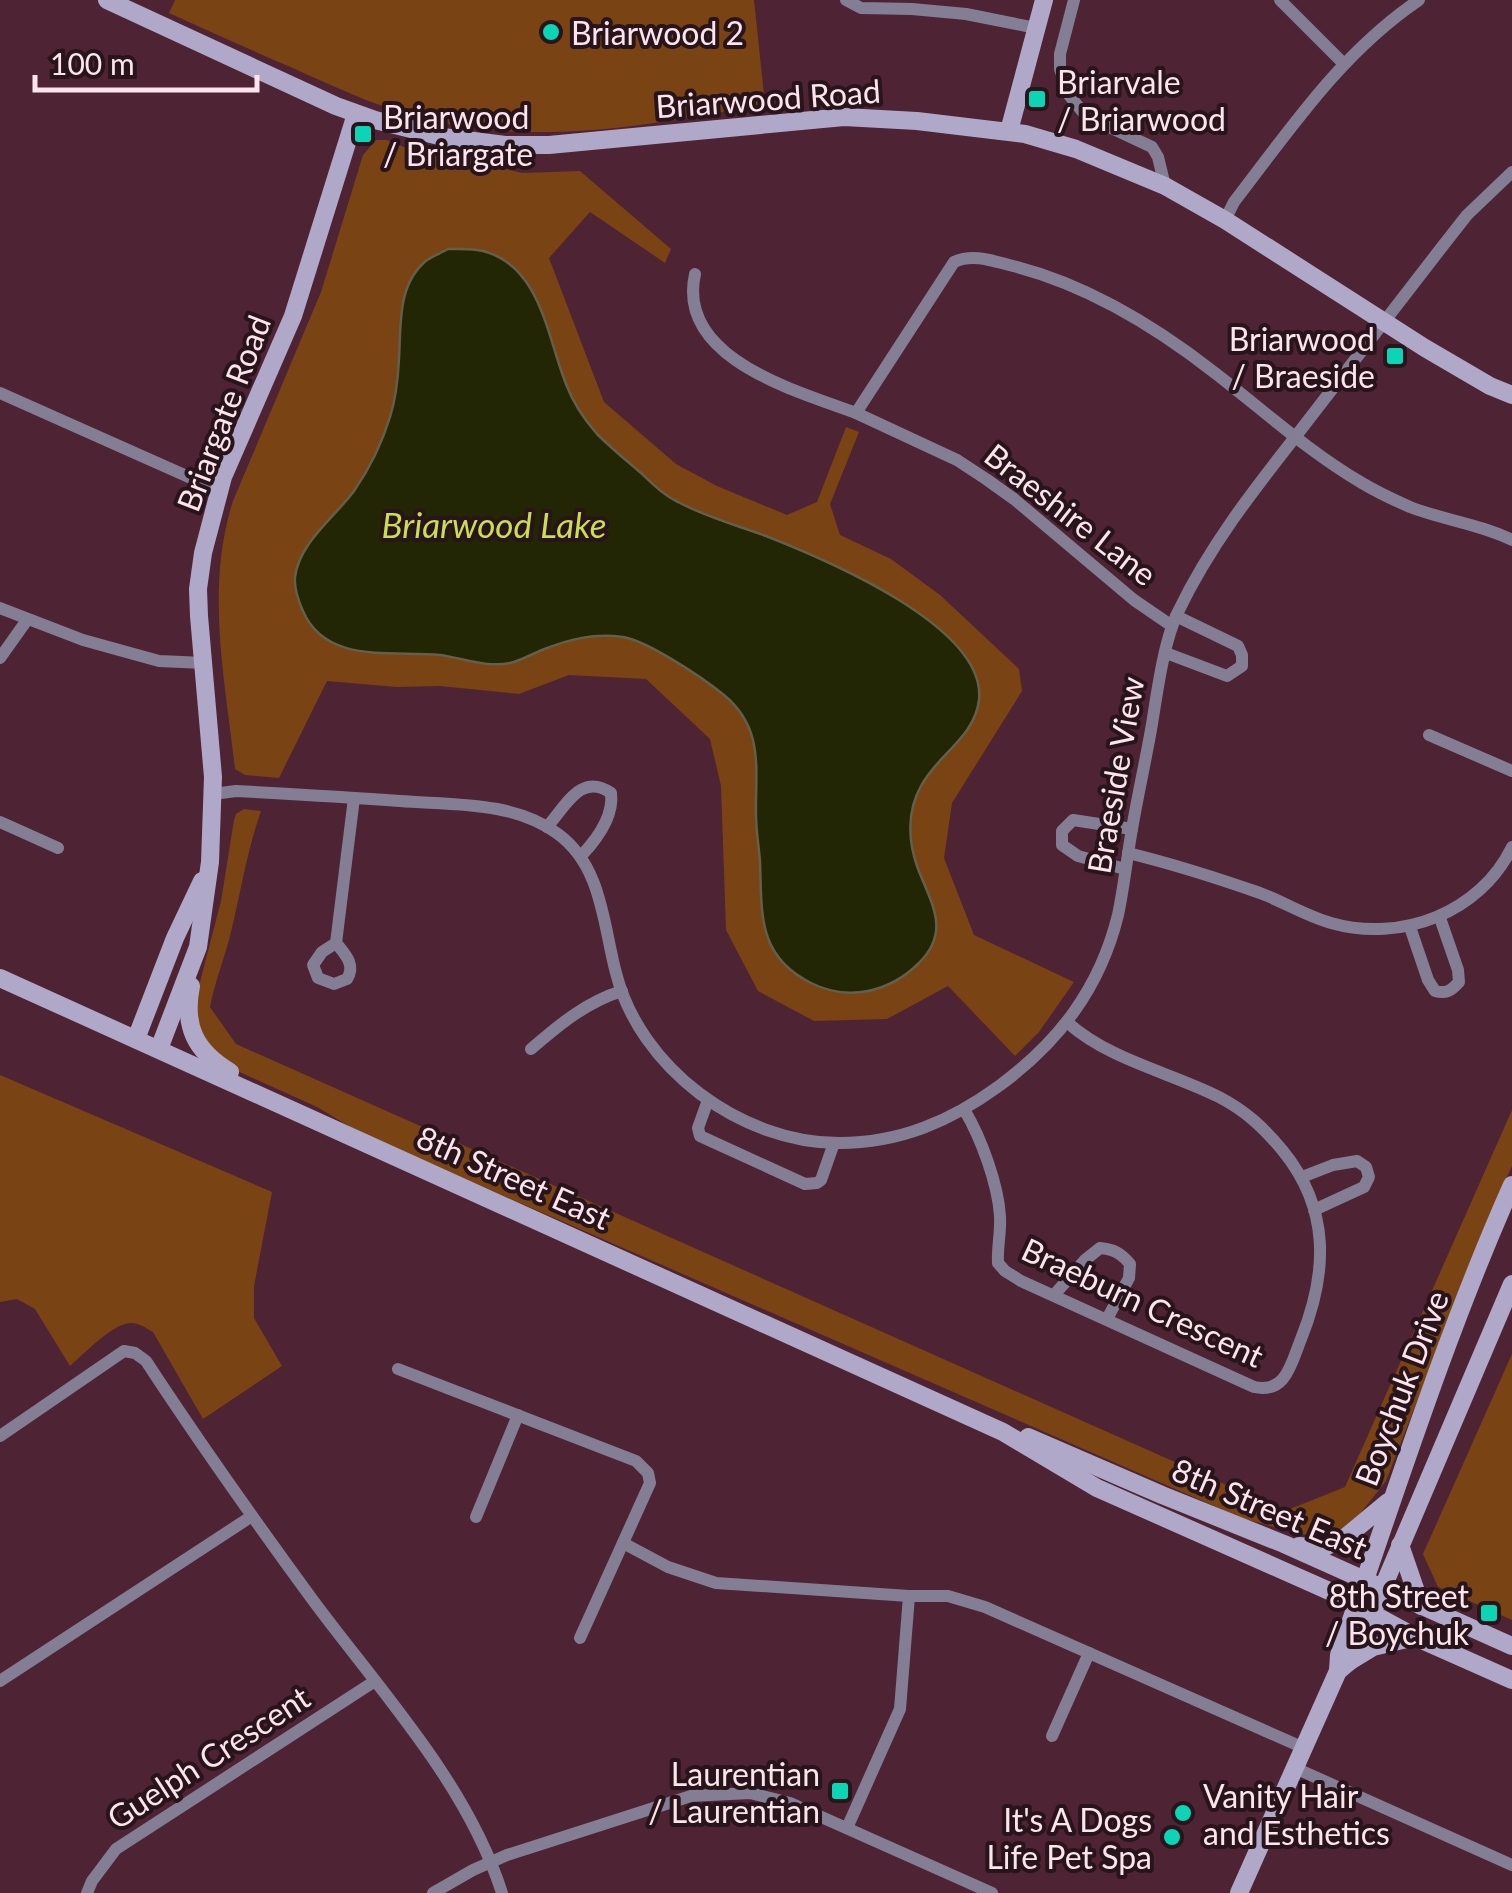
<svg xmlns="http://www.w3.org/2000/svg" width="1512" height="1893" viewBox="0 0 1512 1893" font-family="Lato,sans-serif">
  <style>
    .green { fill: #794314 }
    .water { fill: #222604; stroke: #635f4a; stroke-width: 2.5 }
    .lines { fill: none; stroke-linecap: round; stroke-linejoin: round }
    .street { stroke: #837e93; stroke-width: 12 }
    .secondary { stroke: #b0a8c9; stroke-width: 18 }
    .poi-dot { fill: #0bd5b5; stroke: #28141b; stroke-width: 4 }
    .labels { text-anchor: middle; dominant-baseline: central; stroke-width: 8; stroke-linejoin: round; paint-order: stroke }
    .poi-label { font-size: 32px; fill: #fce4ec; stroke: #28141b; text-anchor: start }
    .street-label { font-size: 32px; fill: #fce4ec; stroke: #28141b }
    .water-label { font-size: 35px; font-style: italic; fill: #cbde51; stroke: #28141b }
  </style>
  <rect width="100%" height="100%" fill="#4e2334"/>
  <!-- green -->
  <g class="green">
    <path d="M175,0H754L765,104C658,124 546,145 438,122C388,112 342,90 295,69C253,51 211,32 169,13Z"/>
    <path d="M376,140H387L411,150L448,158L470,160L522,173L580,171L671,249L665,263L590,212L549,258L604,402L676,464L717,486L787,515L817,502L846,427L859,432L830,504L840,535L891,559L940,595L1019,669L1022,691L952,803L944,858L974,935L1074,982L1039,1032L1015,1056L948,986L887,1019L814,1021L758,991L726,930L721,786L710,739L646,679L569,675L519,694L440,686L397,687L327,681L279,778L245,775L235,769C225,680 205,588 233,501L321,292L363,155Z"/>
    <path d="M244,809L261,811C247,851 241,891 231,932C225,957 215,981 210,1007L236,1044L1285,1511L1345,1487L1512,1110V1166L1490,1214L1386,1481L1356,1519L1338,1531L1318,1535L1302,1534L1244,1519L362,1134L317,1107L235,1070L203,1044L194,1005L221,901L234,820L236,814Z"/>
    <path d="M0,1075L272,1192L254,1286V1318L282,1366L203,1419L153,1332C146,1328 138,1322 130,1323C112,1324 84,1354 70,1366L35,1309L17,1299L0,1302Z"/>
    <path d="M1512,1354V1620L1438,1587L1423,1554Z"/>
  </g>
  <!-- water -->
  <path class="water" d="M448,249C459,249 472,248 483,251C541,266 547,337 566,384C573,403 584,419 597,434C611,448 626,460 641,473C653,484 663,495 678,502C706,517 736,525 766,536C822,558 987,626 979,700C975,737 937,755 921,786C907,811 908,840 917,866C930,902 952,930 919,963C905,977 887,987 868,991C848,995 829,992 811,983C757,956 762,914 760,862C759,847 756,831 756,815C755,770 765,729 724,695C703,678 648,641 623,637C594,633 569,639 542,650C532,654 520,661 510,663C487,668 462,658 440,655C393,650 326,665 303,611C298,600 294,589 295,577C299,543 335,517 354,491C370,468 382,443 390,417C396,398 398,379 399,359C401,325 397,284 427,260C433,256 441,253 448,249Z"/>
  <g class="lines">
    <!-- street -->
    <g class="street">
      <path d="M846,0L861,8L912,9L966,14L1036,28"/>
      <path d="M1074,0L1060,54V69L1069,95L1086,116L1152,147L1158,157L1165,186"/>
      <path d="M1280,0L1343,63"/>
      <path d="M1225,220L1234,202C1291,128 1341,53 1419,0"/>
      <path d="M695,274C676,359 798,391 856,413"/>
      <path d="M0,393L218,490"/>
      <path d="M0,608L83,640L159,661L204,663"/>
      <path d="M1172,626L1134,600L1014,499L986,479L957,460L856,413L954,262C973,253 993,261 1013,266C1088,285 1155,326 1215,373C1263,410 1309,452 1362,483C1377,492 1394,500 1410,507C1443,520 1480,524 1512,540"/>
      <path d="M1166,653L1227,676L1242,666V655L1238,646L1176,616"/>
      <path d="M0,658L27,620"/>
      <path d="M1429,735L1512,771"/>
      <path d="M213,794L236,791C291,794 345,797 400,801C453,805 514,801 558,834C602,866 603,924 616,973C640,1068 741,1143 839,1143C900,1143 951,1121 999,1086C1059,1042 1100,988 1118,915C1124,887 1127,857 1132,829C1138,794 1146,759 1152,724C1157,693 1164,640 1178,612C1209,547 1252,492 1296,436C1343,375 1391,313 1438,252L1467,215L1512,172"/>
      <path d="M0,822L58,848"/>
      <path d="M547,827C566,806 581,772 611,793C614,816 597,839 582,855"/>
      <path d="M1128,853C1173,864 1217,878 1260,893C1284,902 1306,916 1331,923C1401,943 1480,913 1512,847"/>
      <path d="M1125,869L1078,856L1062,845V831L1073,820L1132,829"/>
      <path d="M1410,927L1428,980L1435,991C1446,994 1451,991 1459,982L1458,970L1440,918"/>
      <path d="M336,943C345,954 356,965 347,979L334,984L318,978L313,965L322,952L336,943L354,798"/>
      <path d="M531,1049C559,1025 586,1002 622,991"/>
      <path d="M708,1100L698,1128L700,1136L805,1184L817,1183L821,1180L834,1143"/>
      <path d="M965,1111C981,1138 998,1184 1000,1216C1001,1232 997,1248 998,1263L1005,1271L1021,1281L1254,1387C1286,1394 1291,1364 1301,1339C1328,1272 1330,1209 1283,1151C1264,1128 1246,1111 1219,1097C1169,1072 1110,1060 1068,1023"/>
      <path d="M1302,1177L1333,1165L1357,1161L1366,1167L1369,1177L1364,1187L1314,1210"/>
      <path d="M1054,1295L1085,1260L1100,1248C1113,1249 1121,1253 1130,1264L1129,1278L1107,1319"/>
      <path d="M398,1369L636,1461L648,1473L650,1483L580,1638"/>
      <path d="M0,1436L124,1351L135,1353L146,1361C199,1442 255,1521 312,1599C380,1691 467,1783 502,1893"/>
      <path d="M476,1517L518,1415"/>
      <path d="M623,1543L668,1567L716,1583L909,1596H948L985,1607L1304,1748"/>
      <path d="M0,1681L252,1516"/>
      <path d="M1052,1736L1089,1653"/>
      <path d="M1295,1768L1512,1865"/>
      <path d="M847,1828L900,1709L909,1596"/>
      <path d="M87,1893L92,1881L116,1849L375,1681"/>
      <path d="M433,1893L473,1870L507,1855L691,1796L750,1793L790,1803L992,1893"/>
    </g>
    <!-- secondary -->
    <g class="secondary">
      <path d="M107,0L336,106L375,120L443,137L505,145H549L844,117L917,121L1025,134L1076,149L1165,186L1225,220L1425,348L1490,386L1512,395"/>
      <path d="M1009,131L1044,0"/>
      <path d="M0,978L1003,1432L1097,1488L1336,1594L1415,1637L1512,1680"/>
      <path d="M191,986C183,1026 195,1051 230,1072"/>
      <path d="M136,1039L175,938L202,881"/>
      <path d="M159,1049L198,947L210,862L213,777L199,616L198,589L203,553L223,477L293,316L356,114"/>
      <path d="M1028,1437L1162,1495L1284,1544L1512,1646"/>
      <path d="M1400,1545L1421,1606"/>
      <path d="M1299,1546L1323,1548L1347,1536L1388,1502"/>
      <path d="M1350,1661L1373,1647L1415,1637"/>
      <path d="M1338,1671L1350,1661L1372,1613L1512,1284"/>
      <path d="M1239,1893L1338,1671L1339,1655C1394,1498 1444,1338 1512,1185"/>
    </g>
  </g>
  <!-- markers -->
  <g class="poi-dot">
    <circle cx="551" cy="32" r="10"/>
    <rect x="1027" y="89" width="20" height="20" rx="5"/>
    <rect x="353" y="124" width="20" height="20" rx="5"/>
    <rect x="1385" y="346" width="20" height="20" rx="5"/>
    <rect x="1479" y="1603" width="20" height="20" rx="5"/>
    <rect x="830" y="1781" width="20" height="20" rx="5"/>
    <circle cx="1183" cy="1813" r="10"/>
    <circle cx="1172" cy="1837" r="10"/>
  </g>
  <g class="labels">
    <!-- poi labels -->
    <g class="poi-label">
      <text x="571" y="32">Briarwood 2</text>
      <text x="1057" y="81">Briarvale<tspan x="1057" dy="37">/ Briarwood</tspan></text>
      <text x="383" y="116">Briarwood<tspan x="383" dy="37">/ Briargate</tspan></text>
      <text x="1375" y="338" text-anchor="end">Briarwood<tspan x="1375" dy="37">/ Braeside</tspan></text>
      <text x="1469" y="1595" text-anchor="end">8th Street<tspan x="1469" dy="37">/ Boychuk</tspan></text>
      <text x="820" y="1773" text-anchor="end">Laurentian<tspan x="820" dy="37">/ Laurentian</tspan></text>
      <text x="1203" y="1795">Vanity Hair<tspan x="1203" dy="37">and Esthetics</tspan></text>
      <text x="1152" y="1819" text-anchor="end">It's A Dogs<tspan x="1152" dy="37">Life Pet Spa</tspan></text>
    </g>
    <!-- street labels -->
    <g class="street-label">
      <text transform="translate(768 98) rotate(-4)">Briarwood Road</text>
      <text transform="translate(223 413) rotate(-69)">Briargate Road</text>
      <text transform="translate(1071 514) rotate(38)">Braeshire Lane</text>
      <text transform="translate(1115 775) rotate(-80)">Braeside View</text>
      <text transform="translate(514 1177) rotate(24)">8th Street East</text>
      <text transform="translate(1143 1302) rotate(25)">Braeburn Crescent</text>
      <text transform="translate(1401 1388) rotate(-69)">Boychuk Drive</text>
      <text transform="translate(1270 1508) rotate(23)">8th Street East</text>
      <text transform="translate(208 1757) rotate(-33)">Guelph Crescent</text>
    </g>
    <!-- water labels -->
    <g class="water-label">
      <text x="494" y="524">Briarwood Lake</text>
    </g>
  </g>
  <!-- scale -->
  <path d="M35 75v15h222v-15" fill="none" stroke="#fce4ec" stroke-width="5"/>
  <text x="50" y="75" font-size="30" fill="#fce4ec" stroke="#28141b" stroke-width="8" paint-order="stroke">100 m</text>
</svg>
